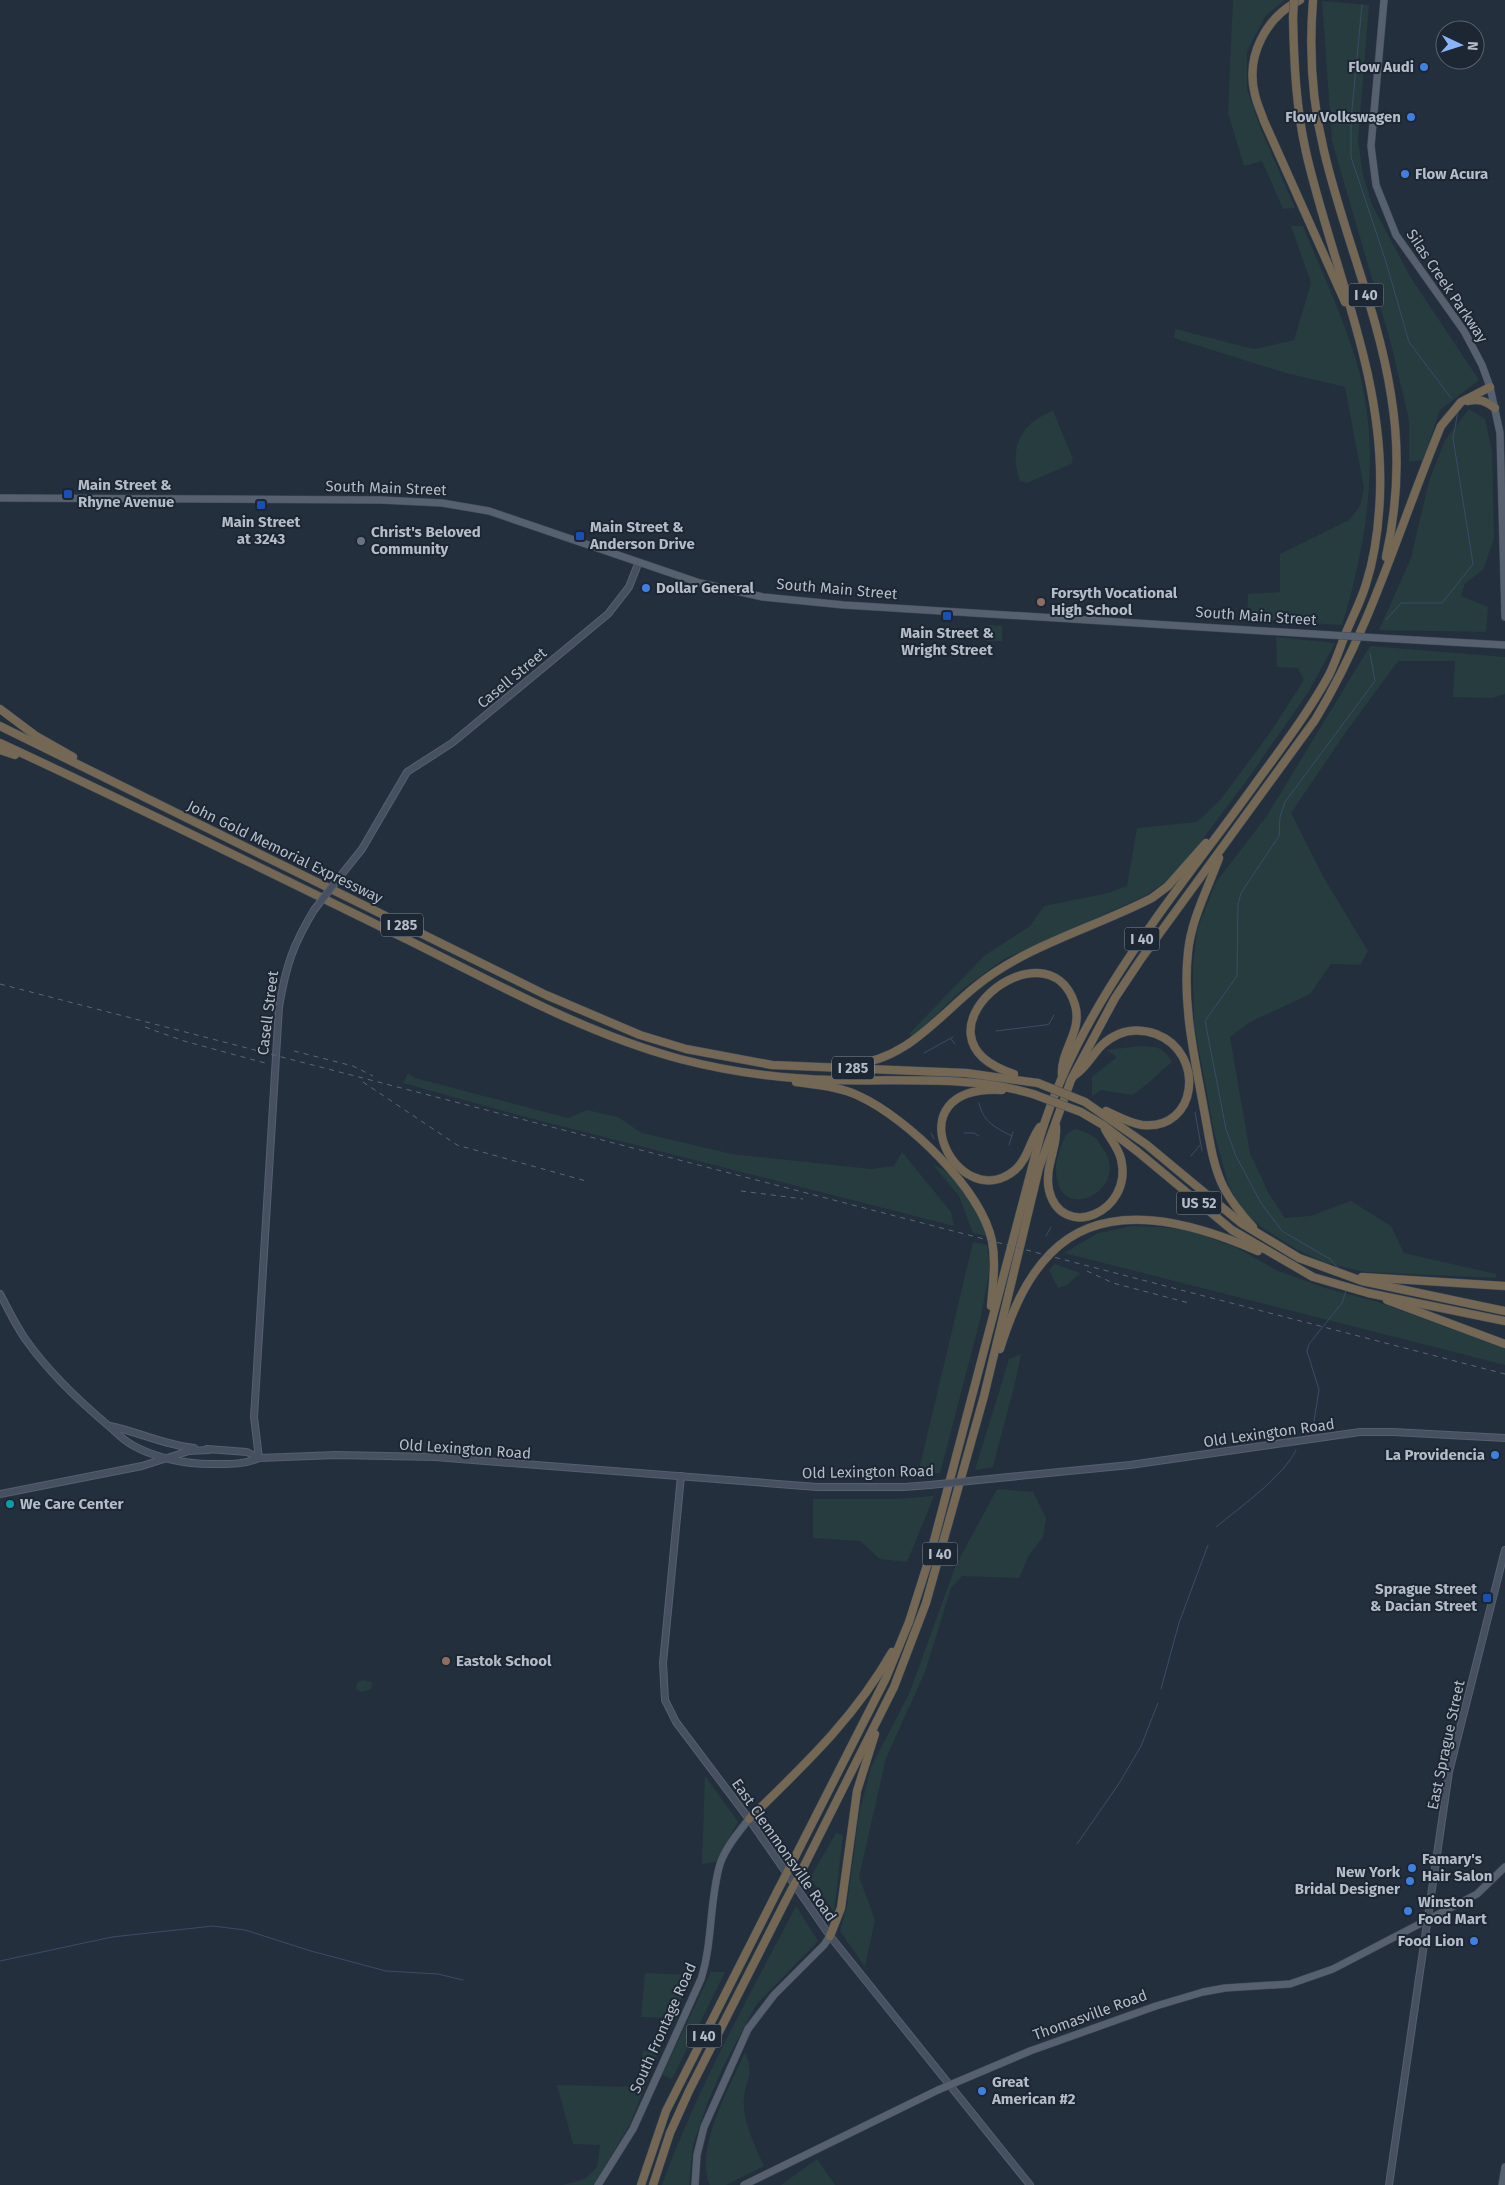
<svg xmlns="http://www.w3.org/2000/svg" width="1505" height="2185" viewBox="0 0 1505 2185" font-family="'Fira Sans',sans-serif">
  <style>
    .green { fill: #263c3f }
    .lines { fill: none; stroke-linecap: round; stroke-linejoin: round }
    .stream { stroke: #394c67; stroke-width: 1 }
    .secondary-casing { stroke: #565f6c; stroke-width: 8 }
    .primary-casing { stroke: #414a57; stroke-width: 8 }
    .highway-casing { stroke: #434c59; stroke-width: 9 }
    .secondary { stroke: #465061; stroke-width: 6 }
    .primary { stroke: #56606e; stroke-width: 7 }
    .highway { stroke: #746855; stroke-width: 8 }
    .rail { stroke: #5a6575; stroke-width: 1; stroke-dasharray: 5 5; stroke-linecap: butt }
    .secondary-bridge-casing { stroke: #565f6c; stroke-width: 8; stroke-linecap: butt }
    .primary-bridge-casing { stroke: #414a57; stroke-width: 8; stroke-linecap: butt }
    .highway-bridge-casing { stroke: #434c59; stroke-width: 9; stroke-linecap: butt }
    .secondary-bridge { stroke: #465061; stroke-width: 6 }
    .primary-bridge { stroke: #56606e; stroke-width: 7 }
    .highway-bridge { stroke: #746855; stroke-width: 8 }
    .shop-dot { fill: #3f7fe0; stroke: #1d2633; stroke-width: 2 }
    .transit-dot { fill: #1a4fb4; stroke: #1d2633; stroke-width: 2 }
    .worship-dot { fill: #6b7280; stroke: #1d2633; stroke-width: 2 }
    .education-dot { fill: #8d6e63; stroke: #1d2633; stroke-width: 2 }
    .culture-dot { fill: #0f9aa8; stroke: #1d2633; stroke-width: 2 }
    .labels { text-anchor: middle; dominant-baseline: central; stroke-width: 4; stroke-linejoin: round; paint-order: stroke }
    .shield { fill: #1d2633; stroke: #878f9c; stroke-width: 1 }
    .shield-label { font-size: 14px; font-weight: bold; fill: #b4bcc9 }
    .poi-label { font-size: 15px; font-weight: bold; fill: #b4bcc9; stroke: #1d2633; text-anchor: start }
    .street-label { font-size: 15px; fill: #b4bcc9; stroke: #1d2633 }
  </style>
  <rect width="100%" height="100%" fill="#242f3e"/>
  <!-- green -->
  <g class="green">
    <path d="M1233,0H1285L1266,15L1247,51V89L1260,127L1295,208L1283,209L1262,161L1244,166L1228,113Z"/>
    <path d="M1322,1L1369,5L1358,140L1363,175L1372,205L1411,278L1479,380L1440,410L1423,460L1409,462V420L1391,344L1332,141Z"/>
    <path d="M1291,226H1303C1321,270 1342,314 1356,360C1382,448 1368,540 1342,625L1247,619L1248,594L1280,592V554L1349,520L1360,506L1364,488L1345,387L1286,373L1174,338L1175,329L1254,349L1294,340L1311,283Z"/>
    <path d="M1469,409L1485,419L1492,451L1494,538L1483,570L1465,583L1461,596L1488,607L1486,632L1379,630L1411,558L1429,481L1445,440Z"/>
    <path d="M1053,411L1073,459L1071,464L1027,483L1020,481C1008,449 1021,422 1053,411Z"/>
    <path d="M987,625L1002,626V641H986Z"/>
    <path d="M1276,637L1335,643L1309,691L1247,780L1196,848L1169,880L1143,897L1004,959L964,988L914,1036L909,1034L984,956L1030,926L1044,906L1108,893L1127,886L1137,828L1197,822L1221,799L1269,734L1304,680L1298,668L1277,667Z"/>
    <path d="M1370,646L1505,657V694L1492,698L1453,697L1455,661H1398L1346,732L1291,813L1324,878L1368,951L1360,965L1331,964L1310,994L1250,1022L1230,1037L1250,1153L1269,1194L1285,1218L1310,1216L1351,1201L1391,1226L1404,1253L1496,1274V1278L1365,1272L1323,1262L1296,1249L1260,1226L1243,1210L1229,1187L1214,1132L1194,1024L1193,967L1197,930L1216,882L1266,817Z"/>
    <path d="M1140,1046C1157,1047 1163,1046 1172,1062C1158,1073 1147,1086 1132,1095L1101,1090L1092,1096V1077L1117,1057L1106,1050Z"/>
    <path d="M408,1073L415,1078L568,1118L587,1110L618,1117L642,1133L732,1154L871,1169L894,1166L902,1152L951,1212L954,1226L518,1115L403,1083Z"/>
    <path d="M1076,1129C1082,1131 1088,1133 1094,1137C1098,1139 1100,1145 1103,1149C1133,1189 1056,1229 1056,1168C1056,1161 1062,1141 1066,1135C1068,1133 1073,1130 1076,1129Z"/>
    <path d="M933,1165C956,1170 979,1214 987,1236L973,1233L959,1196Z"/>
    <path d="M1132,1226L1161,1227L1192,1231L1237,1248L1276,1270L1325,1288L1378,1302L1505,1349V1365L1064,1253L1098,1233Z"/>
    <path d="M973,1242L987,1245L990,1268L981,1316L940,1473L918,1474Z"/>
    <path d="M1055,1264L1080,1273L1067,1285L1058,1288L1049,1270Z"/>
    <path d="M1021,1354C1014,1393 1002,1429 993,1467L975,1470L1009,1359Z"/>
    <path d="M997,1489L1033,1492L1046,1518L1043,1537L1029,1555L1019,1578L962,1576L951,1588L925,1672L886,1758L859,1877L875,1920L865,1967L840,1931L847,1906L859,1814L871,1767L909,1694L956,1565Z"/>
    <path d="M934,1496L907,1562L880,1559L860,1541L813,1538V1499H896Z"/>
    <path d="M362,1680L372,1682L371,1689L362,1692L356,1689L357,1683Z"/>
    <path d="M705,1776L738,1822L716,1862L702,1864Z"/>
    <path d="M836,1833L843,1835L834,1912L810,1878Z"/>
    <path d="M796,1906L818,1941L756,2005L724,2065L707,2104L693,2145L689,2185H662C697,2088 748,1998 796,1906Z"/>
    <path d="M711,1972H725L672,2079L662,2075Z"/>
    <path d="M645,1973L692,1975L673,2018L641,2017Z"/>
    <path d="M643,2051H659L630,2124L596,2181L593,2185H562L585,2179L597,2167L600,2145L573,2144L557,2085L636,2087Z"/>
    <path d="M745,2052C755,2078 746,2075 744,2098C742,2120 755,2146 764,2166L726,2185H710C694,2148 730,2087 745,2052Z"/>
    <path d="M817,2159L835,2185H781Z"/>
  </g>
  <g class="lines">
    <!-- stream -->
    <g class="stream">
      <path d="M1362,5L1351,120V157L1386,262L1409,342L1451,398"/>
      <path d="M1386,620L1401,603H1442L1473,564L1453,438L1458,411"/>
      <path d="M996,1031L1045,1025L1049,1024L1054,1015"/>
      <path d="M951,1039L955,1044"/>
      <path d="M924,1053L953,1037"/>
      <path d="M979,1103C983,1122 996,1128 1012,1136"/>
      <path d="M1195,1112L1202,1151"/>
      <path d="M931,1133L934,1139"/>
      <path d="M964,1133H974L979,1136"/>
      <path d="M1009,1145L1013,1132"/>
      <path d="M1191,1156L1200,1145"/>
      <path d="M1046,1236L1051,1227"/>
      <path d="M1338,1268L1330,1259L1282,1231L1261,1203L1236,1156L1226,1129L1205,1021L1237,976L1238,904L1241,893L1279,836L1280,817L1285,802L1375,681L1370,653"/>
      <path d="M1313,1427L1319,1390L1307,1351L1309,1344L1342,1303L1346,1291"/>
      <path d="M1216,1527C1239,1508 1284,1476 1296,1450"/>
      <path d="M1161,1689L1179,1623L1208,1545"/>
      <path d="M1077,1844L1120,1782L1141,1746L1158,1703"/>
      <path d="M0,1961L112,1937L213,1926L245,1930L311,1951L386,1971L438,1974L463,1980"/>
    </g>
    <!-- secondary casing -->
    <g class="secondary-casing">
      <g id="secondary">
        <path d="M338,879L362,849L407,772L452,743L608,614L629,587L638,564"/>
        <path d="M0,1294C8,1309 16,1326 26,1340C50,1374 79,1401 110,1427C118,1434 124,1441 134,1446C156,1458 185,1464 211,1464C228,1464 243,1465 259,1458L336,1455L435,1457L817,1487H905L930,1485"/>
        <path d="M110,1426C139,1432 164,1445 194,1448"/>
        <path d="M207,1449L247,1452L259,1458"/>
        <path d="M259,1458L254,1417L279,1007C286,965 293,945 314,910"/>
        <path d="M681,1476L663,1663L665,1700L676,1722L749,1819L830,1936L1030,2185"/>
        <path d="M979,1480L1130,1465L1360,1432H1393L1505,1438"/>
        <path d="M0,1494L142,1466L189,1451L209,1450"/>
        <path d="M1389,2185L1449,1772L1505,1550"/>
      </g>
    </g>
    <!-- primary casing -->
    <g class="primary-casing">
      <g id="primary">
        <path d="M1384,0L1371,146L1376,185L1396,235L1464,331L1482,365L1490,387L1500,433L1505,617"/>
        <path d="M0,498L381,500L442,503L489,511L700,583L763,597L844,605L1330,635"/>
        <path d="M1379,638L1505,645"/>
        <path d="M598,2185L633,2129L701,1979C713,1942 709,1902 720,1864C726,1847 738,1833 749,1819"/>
        <path d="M695,2185L697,2155L704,2127L748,2029L774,1995L824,1945L830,1936"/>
        <path d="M744,2185L938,2090L1030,2051L1156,2006L1203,1992L1225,1988L1290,1984L1333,1969L1477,1894L1505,1867"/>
        <path d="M1502,2185L1505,2167"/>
      </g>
    </g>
    <!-- highway casing -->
    <g class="highway-casing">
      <g id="highway">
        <path d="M1300,0C1266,17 1245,56 1255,95C1257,104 1261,112 1264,121L1345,302"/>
        <path d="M1313,0C1309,50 1312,102 1324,151C1343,233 1378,311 1391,395C1400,449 1398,503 1386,557"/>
        <path d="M1468,401C1479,398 1485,401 1495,408"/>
        <path d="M0,709L36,736L73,757"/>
        <path d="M0,726L546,995L640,1035L686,1049L772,1065L966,1073L1038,1083"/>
        <path d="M0,743C136,806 271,873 406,939C495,983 584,1033 680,1059C730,1072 783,1079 834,1080C900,1082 970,1075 1033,1094"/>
        <path d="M0,750L15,755"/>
        <path d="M1219,858C1208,888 1191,920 1188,952C1182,1005 1195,1059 1204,1110C1209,1135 1212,1165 1224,1188C1232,1203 1242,1215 1253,1227"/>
        <path d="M851,1064C904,1062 937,1018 975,987C1026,945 1094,928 1152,898L1168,886L1206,843"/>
        <path d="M1014,1074C898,1037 1048,916 1075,1005C1083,1031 1060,1051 1062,1075"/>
        <path d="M1075,1075C1093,1062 1095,1044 1119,1034C1131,1029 1144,1030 1156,1034C1206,1053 1198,1131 1142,1125C1129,1123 1117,1116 1106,1111"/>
        <path d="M796,1082C817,1085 841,1087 859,1096C907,1118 981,1189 992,1241C996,1262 993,1284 991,1306"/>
        <path d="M1002,1090C889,1084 958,1218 1015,1170C1028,1159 1030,1140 1040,1127"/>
        <path d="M1085,1102L1147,1145L1241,1223L1299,1258L1362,1281L1505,1311"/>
        <path d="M1081,1112L1103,1125L1138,1152L1232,1230L1313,1277L1368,1293L1505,1321"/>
        <path d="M1056,1126C1058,1148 1044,1167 1049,1190C1061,1242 1134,1213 1121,1159C1118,1147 1110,1139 1105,1129"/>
        <path d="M1362,1277L1505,1286"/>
        <path d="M1387,1300L1505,1344"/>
        <path d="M1000,1349C1011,1314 1025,1279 1051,1253C1107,1196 1196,1224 1258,1251"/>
        <path d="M749,1819C803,1766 854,1719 892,1652"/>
        <path d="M796,1855L886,1678L909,1622L930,1556L1040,1137C1080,1004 1173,898 1253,787C1279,751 1307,715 1329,675C1335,663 1340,648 1345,635C1352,618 1361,601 1366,584C1375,556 1379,523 1380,493C1384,374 1332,266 1306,152C1296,108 1294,63 1293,18"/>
        <path d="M804,1866L894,1687L926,1603L984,1396L1039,1168L1071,1080L1115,998L1141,959L1315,720C1371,628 1400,525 1441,426L1461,402L1490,387"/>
        <path d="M830,1936L841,1908L857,1791L875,1734"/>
        <path d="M641,2185L666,2111L778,1890"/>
        <path d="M653,2185L670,2133L689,2091L785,1902"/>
      </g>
    </g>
    <!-- secondary -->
    <use href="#secondary" class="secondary"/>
    <!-- primary -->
    <use href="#primary" class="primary"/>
    <!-- highway -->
    <use href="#highway" class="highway"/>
    <!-- rail -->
    <g class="rail">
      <path d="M0,984L1505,1374"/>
      <path d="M145,1027L184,1041L265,1063"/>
      <path d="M294,1051L353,1066L373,1076"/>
      <path d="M363,1082L457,1145L586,1181"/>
      <path d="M741,1191L803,1199"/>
      <path d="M1087,1271L1113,1283L1189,1303"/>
    </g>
    <!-- secondary-bridge casing -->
    <g class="secondary-bridge-casing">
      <g id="secondary-bridge">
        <path d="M314,910L338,879"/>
        <path d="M930,1485L979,1480"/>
      </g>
    </g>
    <!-- primary-bridge casing -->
    <g class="primary-bridge-casing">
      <path id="primary-bridge" d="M1330,635L1379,638"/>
    </g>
    <!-- highway-bridge casing -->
    <g class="highway-bridge-casing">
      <g id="highway-bridge">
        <path d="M1293,18L1294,0"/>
        <path d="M1038,1083L1085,1102"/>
        <path d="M1033,1094L1081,1112"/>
        <path d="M778,1890L796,1855"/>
        <path d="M785,1902L804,1866"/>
      </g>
    </g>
    <!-- secondary-bridge -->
    <use href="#secondary-bridge" class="secondary-bridge"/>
    <!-- primary-bridge -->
    <use href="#primary-bridge" class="primary-bridge"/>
    <!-- highway-bridge -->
    <use href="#highway-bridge" class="highway-bridge"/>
  </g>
  <!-- markers -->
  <g class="shop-dot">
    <circle cx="1424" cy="67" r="5"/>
    <circle cx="1411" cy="117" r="5"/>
    <circle cx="1405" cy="174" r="5"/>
    <circle cx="646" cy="588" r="5"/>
    <circle cx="1495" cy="1455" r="5"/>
    <circle cx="1412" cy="1868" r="5"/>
    <circle cx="1410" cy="1881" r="5"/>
    <circle cx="1408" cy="1911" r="5"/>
    <circle cx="1474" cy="1941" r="5"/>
    <circle cx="982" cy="2091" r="5"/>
  </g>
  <g class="transit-dot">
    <rect x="63" y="489" width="10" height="10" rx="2.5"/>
    <rect x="256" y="500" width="10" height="10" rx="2.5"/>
    <rect x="575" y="531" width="10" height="10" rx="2.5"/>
    <rect x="942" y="611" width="10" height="10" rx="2.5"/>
    <rect x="1482" y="1593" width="10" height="10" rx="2.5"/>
  </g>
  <circle class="worship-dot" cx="361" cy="541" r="5"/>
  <g class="education-dot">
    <circle cx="1041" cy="602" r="5"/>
    <circle cx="446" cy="1661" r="5"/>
  </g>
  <circle class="culture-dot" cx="10" cy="1504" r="5"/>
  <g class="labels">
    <!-- shield labels -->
    <g class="shield">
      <rect x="1348.5" y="283.5" width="35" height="23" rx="4"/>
      <rect x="381" y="913.5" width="42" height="23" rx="4"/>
      <rect x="1124.5" y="927.5" width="35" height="23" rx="4"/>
      <rect x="832" y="1056.5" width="42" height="23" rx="4"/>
      <rect x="1176.5" y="1191.5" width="45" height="23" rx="4"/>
      <rect x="922.5" y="1542.5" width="35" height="23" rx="4"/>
      <rect x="686.5" y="2024.5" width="35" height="23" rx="4"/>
    </g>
    <g class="shield-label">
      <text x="1366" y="295">I 40</text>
      <text x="402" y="925">I 285</text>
      <text x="1142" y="939">I 40</text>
      <text x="853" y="1068">I 285</text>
      <text x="1199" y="1203">US 52</text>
      <text x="940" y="1554">I 40</text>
      <text x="704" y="2036">I 40</text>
    </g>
    <!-- poi labels -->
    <g class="poi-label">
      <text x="1414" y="67" text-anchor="end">Flow Audi</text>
      <text x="1401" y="117" text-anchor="end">Flow Volkswagen</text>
      <text x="1415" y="174">Flow Acura</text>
      <text x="78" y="485">Main Street &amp;<tspan x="78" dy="17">Rhyne Avenue</tspan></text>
      <text x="261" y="522" text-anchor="middle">Main Street<tspan x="261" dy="17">at 3243</tspan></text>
      <text x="590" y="527">Main Street &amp;<tspan x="590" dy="17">Anderson Drive</tspan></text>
      <text x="371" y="532">Christ's Beloved<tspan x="371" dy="17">Community</tspan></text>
      <text x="656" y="588">Dollar General</text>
      <text x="1051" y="593">Forsyth Vocational<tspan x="1051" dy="17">High School</tspan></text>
      <text x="947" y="633" text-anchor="middle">Main Street &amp;<tspan x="947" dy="17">Wright Street</tspan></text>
      <text x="1485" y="1455" text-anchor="end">La Providencia</text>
      <text x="20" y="1504">We Care Center</text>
      <text x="1477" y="1589" text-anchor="end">Sprague Street<tspan x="1477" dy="17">&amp; Dacian Street</tspan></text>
      <text x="456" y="1661">Eastok School</text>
      <text x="1422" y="1859">Famary's<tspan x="1422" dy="17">Hair Salon</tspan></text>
      <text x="1400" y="1872" text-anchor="end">New York<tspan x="1400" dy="17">Bridal Designer</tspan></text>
      <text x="1418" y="1902">Winston<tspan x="1418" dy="17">Food Mart</tspan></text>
      <text x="1464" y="1941" text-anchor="end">Food Lion</text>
      <text x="992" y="2082">Great<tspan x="992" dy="17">American #2</tspan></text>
    </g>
    <!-- street labels -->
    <g class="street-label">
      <text transform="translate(1447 286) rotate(56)">Silas Creek Parkway</text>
      <text transform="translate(386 488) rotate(2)">South Main Street</text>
      <text transform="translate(837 589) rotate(5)">South Main Street</text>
      <text transform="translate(1256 616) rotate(4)">South Main Street</text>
      <text transform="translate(512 678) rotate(-40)">Casell Street</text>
      <text transform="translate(285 852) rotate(26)">John Gold Memorial Expressway</text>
      <text transform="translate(268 1013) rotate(-83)">Casell Street</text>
      <text transform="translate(1269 1433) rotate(-8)">Old Lexington Road</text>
      <text transform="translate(465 1449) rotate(4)">Old Lexington Road</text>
      <text transform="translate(868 1472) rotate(-1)">Old Lexington Road</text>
      <text transform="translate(1446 1745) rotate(-78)">East Sprague Street</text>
      <text transform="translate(784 1850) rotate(55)">East Clemmonsville Road</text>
      <text transform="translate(1090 2015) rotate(-20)">Thomasville Road</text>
      <text transform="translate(663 2028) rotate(-66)">South Frontage Road</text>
    </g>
  </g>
  <!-- north arrow -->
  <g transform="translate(1460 45) rotate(94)"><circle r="24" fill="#1d2633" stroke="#59626f"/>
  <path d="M0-4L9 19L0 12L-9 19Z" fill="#8ab4f8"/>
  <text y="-8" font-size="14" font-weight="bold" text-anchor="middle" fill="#b4bcc9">N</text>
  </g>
</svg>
